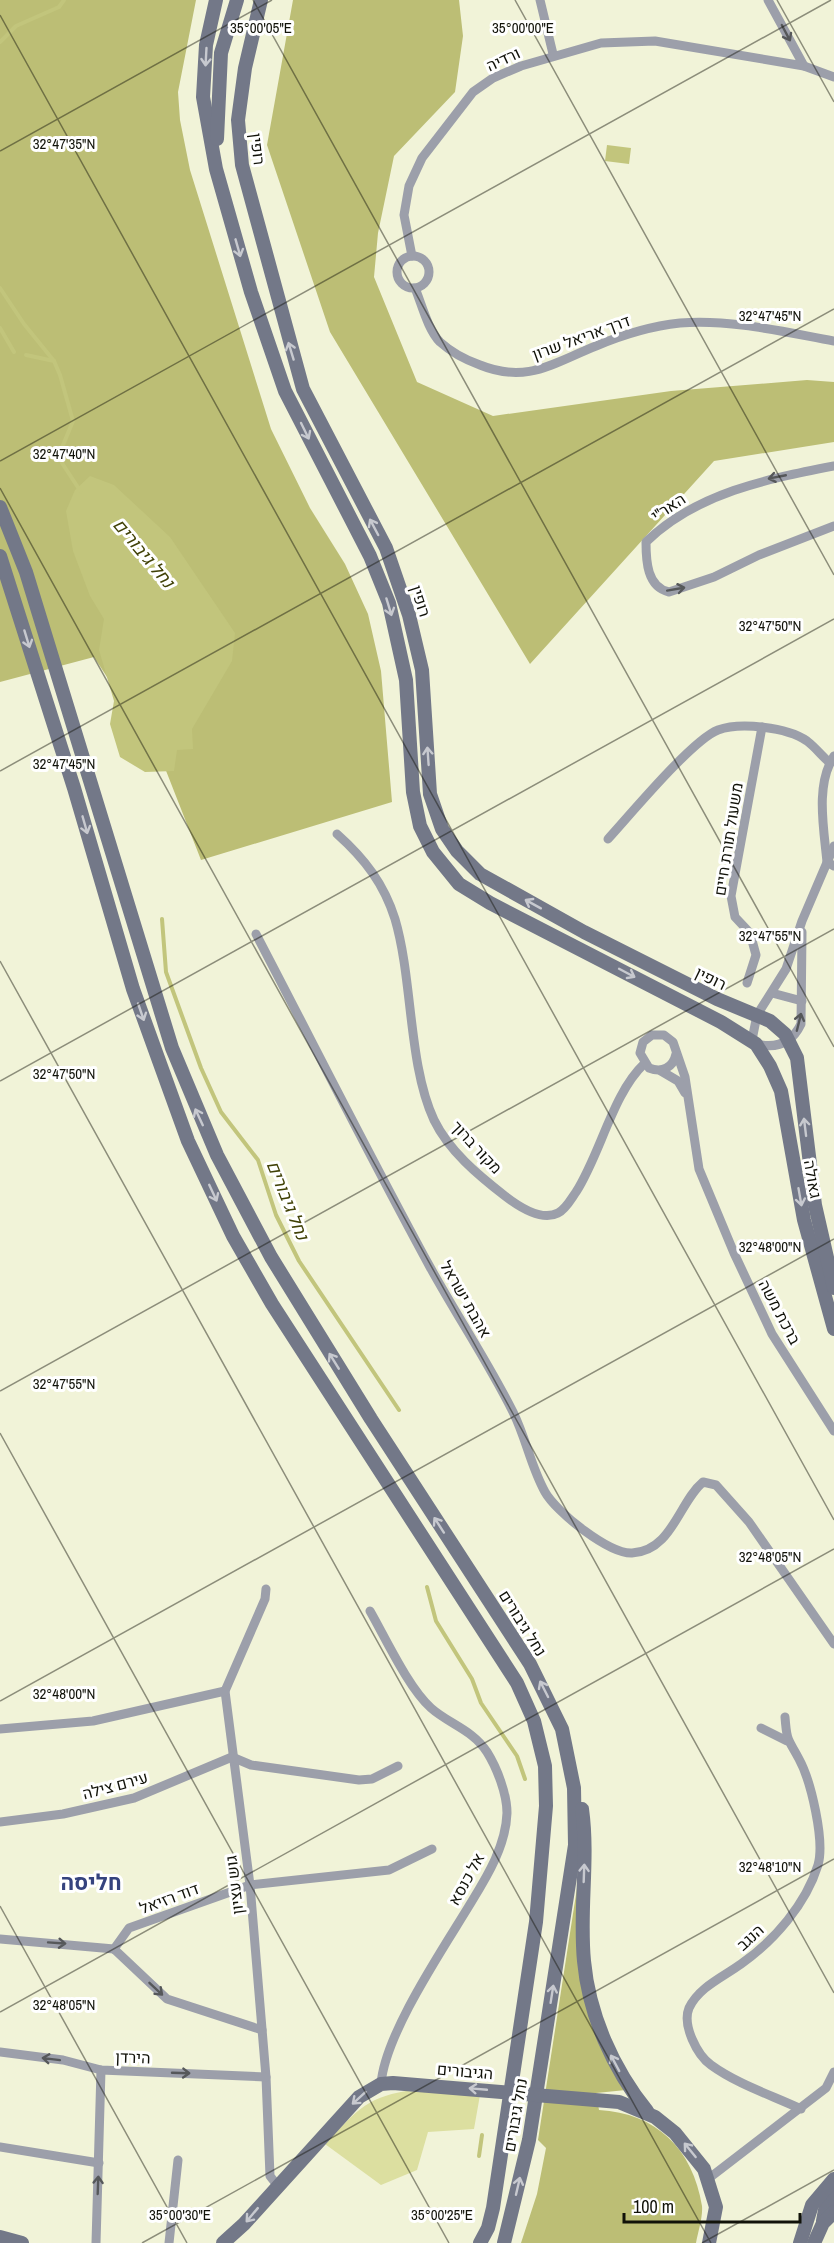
<svg xmlns="http://www.w3.org/2000/svg" width="834" height="2243" viewBox="0 0 834 2243" font-family="'Archivo Narrow',Heebo,sans-serif">
  <style>
    .green { fill: #dcdfa0 }
    .forest { fill: #bcbe75 }
    .water { fill: #c2c57c }
    .lines { fill: none; stroke-linecap: round; stroke-linejoin: round }
    .stream { stroke: #c2c57c; stroke-width: 4 }
    .street { stroke: #9c9faa; stroke-width: 9 }
    .secondary { stroke: #737888; stroke-width: 14 }
    .oneway { stroke: #56585a }
    .oneway2 { stroke: #c7c9cf }
    .ticks { fill: none; stroke: #111209; stroke-width: 1.5; stroke-opacity: 0.45 }
    .labels { text-anchor: middle; dominant-baseline: central; stroke-width: 6; stroke-linejoin: round; paint-order: stroke }
    .street-label { font-size: 16px; fill: #111209; stroke: #fff }
    .water-label { font-size: 18px; font-style: italic; fill: #404106; stroke: #fff }
    .district-label { font-size: 22px; font-weight: bold; fill: #35437e; stroke: #fff }
    .ticks-label { font-size: 15px; text-anchor: middle; fill: #111209; stroke: #fff; stroke-width: 6; stroke-linejoin: round; paint-order: stroke }
  </style>
  <rect width="100%" height="100%" fill="#f1f3d8"/>
  <!-- green -->
  <path class="green" d="M406,2091L480,2095L474,2129L428,2132L417,2170L381,2185L325,2144C354,2114 364,2098 406,2091Z"/>
  <!-- forest -->
  <g class="forest">
    <path d="M0,0H196L178,92L180,120L190,170L271,429L310,508L345,564L368,614L381,671L392,802L201,860L163,763L94,657L0,682Z"/>
    <path d="M293,0H459L463,36L455,92L394,156L378,233L374,277L417,382L493,416L671,391L807,380L834,382V442L714,461L530,664L330,332L267,145Z"/>
    <path d="M579,1875V1965L626,2090L596,2093L599,2110C656,2113 693,2149 702,2206C703,2217 698,2232 696,2243H521L537,2194L546,2148L538,2140Z"/>
  </g>
  <!-- water -->
  <g class="water">
    <path d="M607,145L631,148L629,164L605,161Z"/>
    <path d="M90,476L114,485L170,537L235,633L232,661L192,729L193,749L177,750L174,771L145,772L120,757L110,724L114,701L99,650L104,619L90,596L73,551L66,511L75,490Z"/>
  </g>
  <g class="lines">
    <!-- stream -->
    <g class="stream">
      <path d="M0,42L16,26L59,7L64,0"/>
      <path d="M0,288L24,324L54,361L60,375L73,421L61,450L62,463L81,492"/>
      <path d="M0,328L14,352"/>
      <path d="M26,355L54,361"/>
      <path d="M162,919L166,972L201,1068L221,1112L258,1160L276,1215L299,1261L399,1410"/>
      <path d="M427,1587L436,1621L472,1679L481,1703L517,1756L525,1779"/>
      <path d="M479,2156L482,2135"/>
    </g>
    <!-- street -->
    <g class="street">
      <path d="M540,0L553,54"/>
      <path d="M768,0L804,66"/>
      <circle cx="413" cy="272" r="16"/>
      <path d="M412,256L404,215L409,186L422,158L473,92L493,78L521,66L601,43L655,41L804,66L834,77"/>
      <path d="M415,288C422,305 428,330 440,342C451,352 466,360 480,365C527,384 553,363 596,346C622,335 652,326 680,323C731,319 784,332 834,341"/>
      <path d="M834,466C767,479 696,493 646,542C646,561 647,587 669,592L714,577L759,555L834,526"/>
      <path d="M834,756C815,785 824,829 827,862L834,866"/>
      <path d="M337,834C365,859 384,884 395,919C413,980 408,1064 434,1120C449,1151 478,1175 505,1196C518,1206 541,1222 558,1213C566,1209 571,1199 576,1192C600,1155 613,1093 644,1064"/>
      <path d="M608,839C630,815 692,740 718,730C740,722 787,727 807,741C815,747 822,756 830,763"/>
      <path d="M256,934C314,1045 370,1157 430,1267C457,1316 488,1362 513,1412C526,1438 531,1467 545,1492C556,1512 609,1554 632,1553C672,1551 679,1502 703,1482L716,1485L749,1522L834,1644"/>
      <path d="M747,983L756,955L750,933L735,917L731,896L762,727"/>
      <path d="M772,993L802,1001"/>
      <path d="M752,1040L757,1015L786,969L802,921L834,846"/>
      <path d="M756,1044C777,1049 792,1043 801,1024L802,932"/>
      <path d="M676,1054C673,1068 662,1073 649,1068L640,1053L643,1042L652,1035H664L673,1042L685,1077L699,1169L734,1253L772,1334L834,1431"/>
      <path d="M661,1071L678,1081L685,1093"/>
      <path d="M266,1589L265,1599L225,1691L250,1885L266,2077L270,2176L277,2185"/>
      <path d="M370,1611C386,1639 408,1687 431,1708C449,1724 473,1730 487,1752C497,1768 507,1794 507,1813C506,1845 488,1875 472,1901C445,1946 385,2033 381,2084"/>
      <path d="M785,1717C787,1743 788,1738 799,1759C811,1781 825,1841 818,1865C806,1904 774,1941 741,1964C723,1977 699,1987 689,2008C682,2025 697,2055 711,2065C737,2084 771,2095 801,2109"/>
      <path d="M761,1728L787,1741"/>
      <path d="M0,1729L93,1721L225,1691"/>
      <path d="M0,1822L63,1814L134,1798L232,1757L251,1765L359,1780L372,1779L398,1766"/>
      <path d="M0,1939L114,1949"/>
      <path d="M114,1949L129,1928L250,1885L389,1870L432,1849"/>
      <path d="M114,1949L167,1999L262,2030"/>
      <path d="M0,2052L63,2060L101,2070L266,2077"/>
      <path d="M0,2147L99,2163"/>
      <path d="M708,2179L826,2088L834,2072"/>
      <path d="M96,2243L101,2070"/>
      <path d="M169,2243L178,2160"/>
    </g>
    <!-- secondary -->
    <g class="secondary">
      <path d="M216,0L206,45L203,97L216,169L251,292L285,391L370,556L389,603L406,680L413,792L420,826L433,852L459,884L490,903L721,1022L756,1044L770,1066L781,1091L804,1220L834,1329"/>
      <path d="M261,0L245,68L238,120L242,165L303,389L386,548L409,615L422,670L430,794L442,829L457,851L480,874L584,932L717,999L770,1021L785,1034L797,1058L815,1205L834,1288"/>
      <path d="M217,139L221,53L237,0"/>
      <path d="M0,507L26,572L172,1048L217,1155L271,1257L371,1419L530,1664L562,1729L574,1788L575,1845L529,2140L504,2243"/>
      <path d="M0,556L74,788L133,989L188,1141L233,1236L272,1304L517,1683L534,1721L545,1766L546,1806L536,1922L493,2208L488,2228L480,2243"/>
      <path d="M582,1809C589,1860 579,1910 584,1961C589,2015 613,2069 647,2111"/>
      <path d="M823,2221L825,2210L834,2197"/>
      <path d="M0,2237L22,2243"/>
      <path d="M223,2243L244,2224L359,2097L381,2084L393,2083L619,2102L655,2117L675,2133L704,2169L716,2207L709,2243"/>
      <path d="M800,2243L812,2205L834,2179"/>
      <path d="M814,2243L823,2223L834,2212"/>
    </g>
  </g>
  <!-- one-way arrows -->
  <defs><path id="oneway-shaft" d="M-6 0H5M1.5-3L5.5 0L1.5 3" fill="none" stroke-width="1.6" stroke-linecap="round" stroke-linejoin="round" transform="scale(1.5)"/></defs>
  <g class="oneway">
    <use href="#oneway-shaft" transform="translate(786 33) rotate(62)"/>
    <use href="#oneway-shaft" transform="translate(777 477) rotate(169)"/>
    <use href="#oneway-shaft" transform="translate(676 589) rotate(-10)"/>
    <use href="#oneway-shaft" transform="translate(799 1022) rotate(-76)"/>
    <use href="#oneway-shaft" transform="translate(57 1943) rotate(4)"/>
    <use href="#oneway-shaft" transform="translate(156 1989) rotate(43)"/>
    <use href="#oneway-shaft" transform="translate(51 2059) rotate(-173)"/>
    <use href="#oneway-shaft" transform="translate(181 2073) rotate(2)"/>
    <use href="#oneway-shaft" transform="translate(98 2185) rotate(-88)"/>
  </g>
  <g class="oneway2">
    <use href="#oneway-shaft" transform="translate(206 57) rotate(93)"/>
    <use href="#oneway-shaft" transform="translate(238 248) rotate(74)"/>
    <use href="#oneway-shaft" transform="translate(291 351) rotate(-107)"/>
    <use href="#oneway-shaft" transform="translate(305 431) rotate(64)"/>
    <use href="#oneway-shaft" transform="translate(374 527) rotate(-118)"/>
    <use href="#oneway-shaft" transform="translate(389 607) rotate(73)"/>
    <use href="#oneway-shaft" transform="translate(27 639) rotate(73)"/>
    <use href="#oneway-shaft" transform="translate(428 756) rotate(-94)"/>
    <use href="#oneway-shaft" transform="translate(85 825) rotate(74)"/>
    <use href="#oneway-shaft" transform="translate(533 904) rotate(-151)"/>
    <use href="#oneway-shaft" transform="translate(627 973) rotate(28)"/>
    <use href="#oneway-shaft" transform="translate(141 1012) rotate(71)"/>
    <use href="#oneway-shaft" transform="translate(199 1117) rotate(-115)"/>
    <use href="#oneway-shaft" transform="translate(805 1127) rotate(-97)"/>
    <use href="#oneway-shaft" transform="translate(213 1193) rotate(65)"/>
    <use href="#oneway-shaft" transform="translate(800 1197) rotate(80)"/>
    <use href="#oneway-shaft" transform="translate(334 1361) rotate(-122)"/>
    <use href="#oneway-shaft" transform="translate(439 1525) rotate(-123)"/>
    <use href="#oneway-shaft" transform="translate(544 1689) rotate(-117)"/>
    <use href="#oneway-shaft" transform="translate(584 1873) rotate(-88)"/>
    <use href="#oneway-shaft" transform="translate(552 1994) rotate(-81)"/>
    <use href="#oneway-shaft" transform="translate(615 2063) rotate(-118)"/>
    <use href="#oneway-shaft" transform="translate(478 2089) rotate(-175)"/>
    <use href="#oneway-shaft" transform="translate(359 2098) rotate(138)"/>
    <use href="#oneway-shaft" transform="translate(690 2150) rotate(-129)"/>
    <use href="#oneway-shaft" transform="translate(518 2186) rotate(-77)"/>
    <use href="#oneway-shaft" transform="translate(252 2215) rotate(130)"/>
  </g>
  <!-- ticks -->
  <path class="ticks" d="M253,0L834,1047M515,0L834,575M777,0L834,102M0,15L834,1520M0,151L272,0M0,461L831,0M0,488L834,1993M0,771L834,309M0,961L711,2243M0,1081L834,619M0,1391L834,929M0,1433L449,2243M0,1701L834,1239M0,1906L187,2243M0,2012L834,1549M142,2243L834,1859M702,2243L834,2170"/>
  <g class="labels">
    <!-- street labels -->
    <g class="street-label">
      <text transform="translate(503 59) rotate(-25)">ורדיה</text>
      <text transform="translate(258 149) rotate(83)">רופין</text>
      <text transform="translate(581 337) rotate(-20)">דרך אריאל שרון</text>
      <text transform="translate(668 507) rotate(-33)">האר"י</text>
      <text transform="translate(421 601) rotate(72)">רופין</text>
      <text transform="translate(728 839) rotate(-81)">משעול תורת חיים</text>
      <text transform="translate(711 978) rotate(26)">רופין</text>
      <text transform="translate(477 1147) rotate(47)">מקור ברוך</text>
      <text transform="translate(813 1179) rotate(80)">גאולה</text>
      <text transform="translate(466 1299) rotate(60)">אהבת ישראל</text>
      <text transform="translate(780 1312) rotate(62)">ברכת משה</text>
      <text transform="translate(523 1623) rotate(58)">נחל גיבורים</text>
      <text transform="translate(115 1785) rotate(-15)">עירם צילה</text>
      <text transform="translate(466 1879) rotate(-61)">אל כנסא</text>
      <text transform="translate(234 1885) rotate(-97)">גוש עציון</text>
      <text transform="translate(169 1898) rotate(-20)">דוד רזיאל</text>
      <text transform="translate(750 1937) rotate(-42)">הנגב</text>
      <text transform="translate(133 2057) rotate(2)">הירדן</text>
      <text transform="translate(465 2071) rotate(5)">הגיבורים</text>
      <text transform="translate(515 2115) rotate(-80)">נחל גיבורים</text>
    </g>
    <!-- water labels -->
    <g class="water-label">
      <text transform="translate(144 553) rotate(50)">נחל גיבורים</text>
      <text transform="translate(288 1200) rotate(68)">נחל גיבורים</text>
    </g>
    <!-- district labels -->
    <g class="district-label">
      <text x="91" y="1882">חליסה</text>
    </g>
  </g>
  <g class="ticks-label">
    <text x="261" y="33">35°00'05"E</text>
    <text x="523" y="33">35°00'00"E</text>
    <text x="64" y="149">32°47'35"N</text>
    <text x="770" y="321">32°47'45"N</text>
    <text x="64" y="459">32°47'40"N</text>
    <text x="770" y="631">32°47'50"N</text>
    <text x="64" y="769">32°47'45"N</text>
    <text x="770" y="941">32°47'55"N</text>
    <text x="64" y="1079">32°47'50"N</text>
    <text x="770" y="1252">32°48'00"N</text>
    <text x="64" y="1389">32°47'55"N</text>
    <text x="770" y="1562">32°48'05"N</text>
    <text x="64" y="1699">32°48'00"N</text>
    <text x="770" y="1872">32°48'10"N</text>
    <text x="64" y="2010">32°48'05"N</text>
    <text x="180" y="2220">35°00'30"E</text>
    <text x="442" y="2220">35°00'25"E</text>
  </g>
  <!-- scale -->
  <path d="M624 2213v9h176v-9" fill="none" stroke="#111209" stroke-width="3"/>
  <text x="633" y="2213" font-size="18" fill="#111209" stroke="#ffffff" stroke-width="4.5" paint-order="stroke">100 m</text>
</svg>
